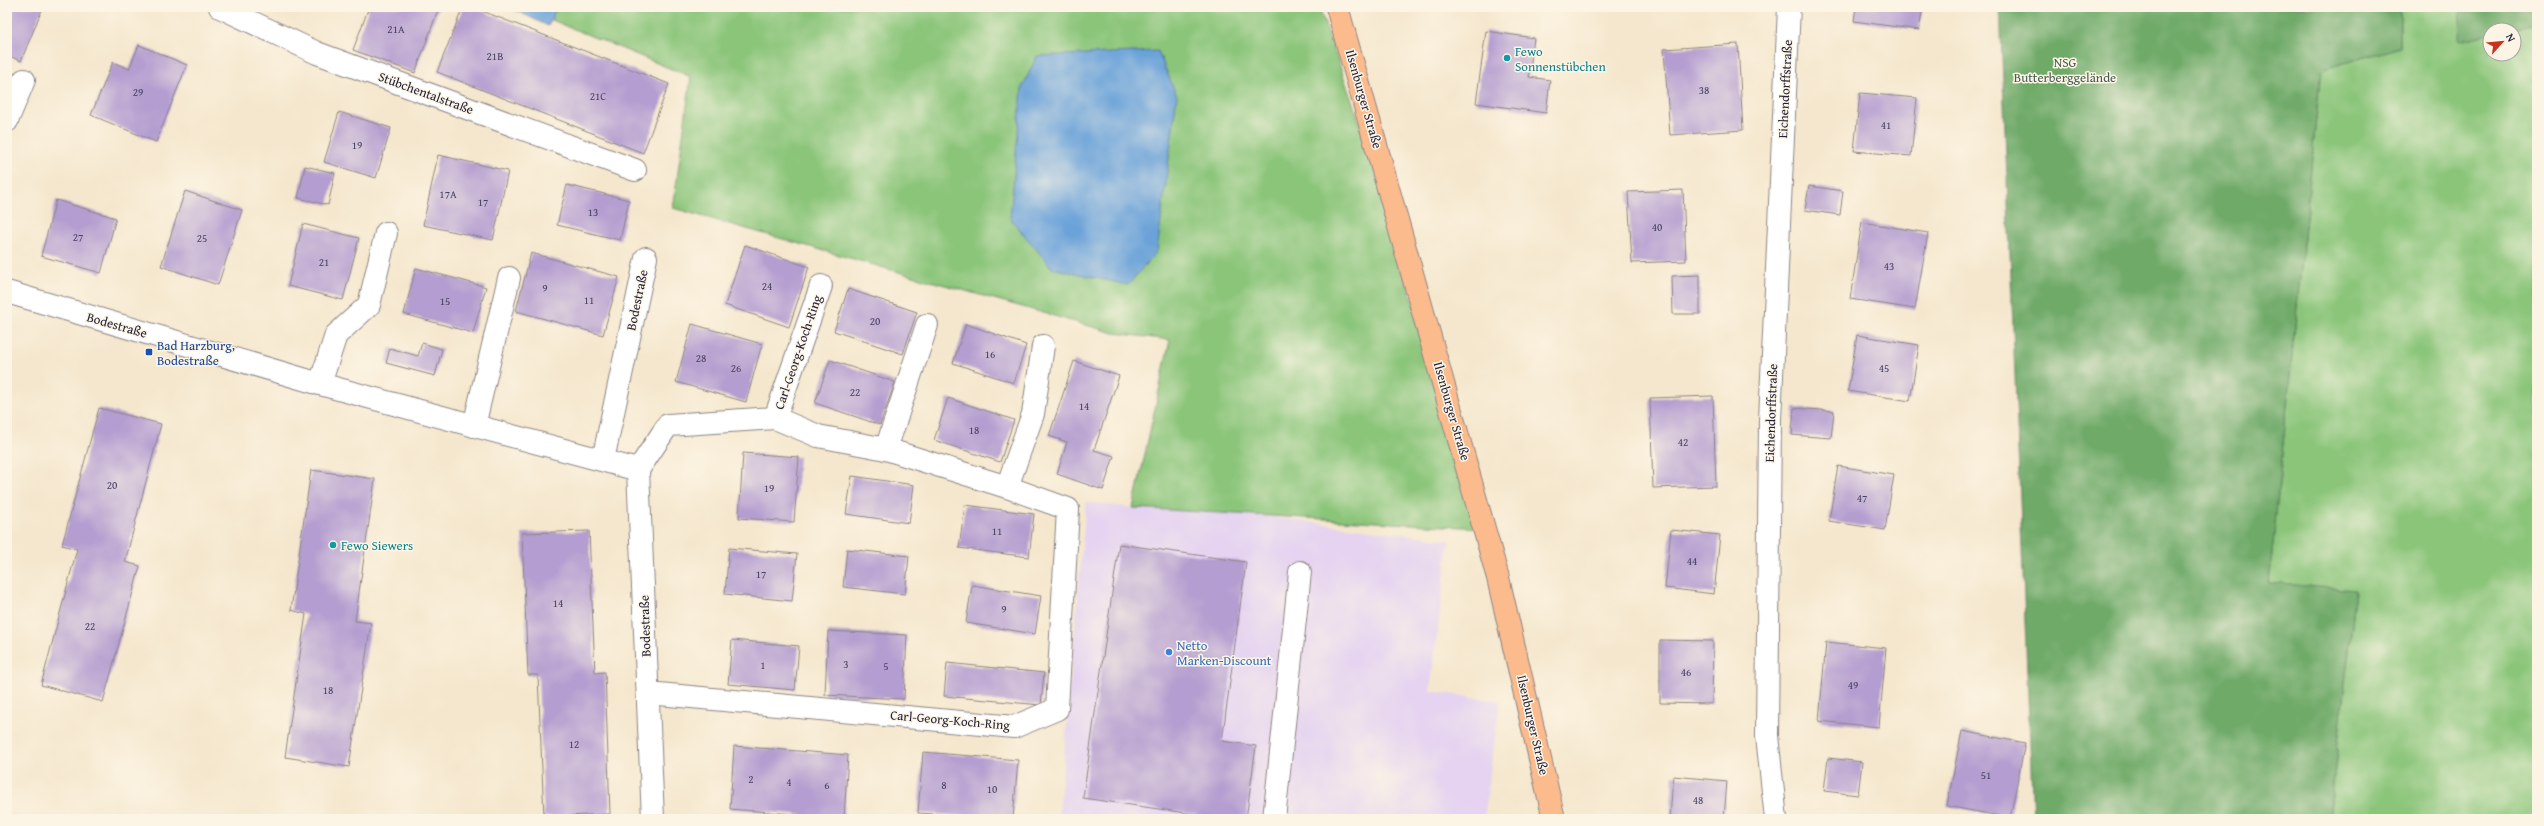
<svg xmlns="http://www.w3.org/2000/svg" width="2544" height="826" viewBox="0 0 2544 826" font-family="'Gentium Book Plus',serif">
  <style>
    .built { fill: #e5d3f1 }
    .green { fill: #8ac579; stroke: #56745a }
    .forest { fill: #6faa69; stroke: #486652 }
    .water { fill: #6ba2d9; stroke: #46628a }
    .building { fill: #b49dd0 }
    .lines { fill: none; stroke-linecap: round; stroke-linejoin: round }
    .minor-casing { stroke: #8c8484; stroke-width: 24 }
    .major-casing { stroke: #8c8484; stroke-width: 24 }
    .minor { stroke: #fff; stroke-width: 22 }
    .major { stroke: #fbbb8d; stroke-width: 22 }
    .culture-dot { fill: #0f9aa8; stroke: #fcf5e5; stroke-width: 1.5 }
    .transit-dot { fill: #1a4fb4; stroke: #fcf5e5; stroke-width: 1.5 }
    .shop-dot { fill: #3f7fe0; stroke: #fcf5e5; stroke-width: 1.5 }
    .labels { text-anchor: middle; dominant-baseline: central; stroke-width: 3; stroke-linejoin: round; paint-order: stroke }
    .number-label { font-size: 11px; fill: #464160 }
    .culture-label { font-size: 13px; fill: #0d838f; stroke: #fcf5e5; text-anchor: start }
    .park-label { font-size: 13px; fill: #465b51; stroke: #fcf5e5 }
    .street-label { font-size: 13px; fill: #22223b; stroke: #fcf5e5 }
    .transit-label { font-size: 13px; fill: #164399; stroke: #fcf5e5; text-anchor: start }
    .shop-label { font-size: 13px; fill: #366cbe; stroke: #fcf5e5; text-anchor: start }
  </style>
  <rect width="100%" height="100%" fill="#fcf5e5"/>
  <filter id="ink" filterUnits="userSpaceOnUse"><feTurbulence type="fractalNoise" baseFrequency=".025" numOctaves="2"/><feDisplacementMap in="SourceGraphic" scale="8" xChannelSelector="R" yChannelSelector="G"/><feConvolveMatrix kernelMatrix="1 2 1 2 8 2 1 2 1" color-interpolation-filters="sRGB"/></filter>
  <filter id="wash" filterUnits="userSpaceOnUse"><feTurbulence type="fractalNoise" baseFrequency=".012" numOctaves="4" result="noise"/><feDisplacementMap in="SourceGraphic" scale="16" xChannelSelector="R" yChannelSelector="G"/><feGaussianBlur stdDeviation="0.9" result="paint"/><feColorMatrix in="noise" values="0 0 0 0 0 0 0 0 0 0 0 0 0 0 0 0 0 1.4 0 .05"/><feComposite in="paint" operator="in"/></filter>
  <g filter="url(#wash)">
    <rect width="100%" height="100%" fill="#f5e7cd"/>
    <!-- built -->
    <path class="built" d="M1086,502L1133,508L1261,516L1449,540L1430,691L1500,701L1484,819H1081L1059,815Z"/>
    <!-- green -->
    <g class="green">
      <path d="M520,7H1319L1367,143L1479,528L1133,508L1170,340L1114,333L673,208L691,77Z"/>
      <path d="M2400,7H2461L2459,41L2490,34V54H2514V30H2506L2537,23V819H2329L2356,591L2269,583L2321,69L2400,47Z"/>
    </g>
    <!-- forest -->
    <g class="forest">
      <path d="M2000,7H2400V47L2321,70L2269,583L2356,590L2329,819H2033Z"/>
      <path d="M2461,7H2537V23L2506,30H2490V34L2459,41Z"/>
    </g>
    <!-- water -->
    <g class="water">
      <path d="M509,7H557L548,26Z"/>
      <path d="M1158,51L1177,96L1157,251L1128,285L1052,268L1010,218L1022,88L1037,56Z"/>
    </g>
    <g id="blocks">
      <!-- building -->
      <g class="building">
        <path d="M7,7H43L21,61L7,55Z"/>
        <path d="M369,7H439L415,73L353,50Z"/>
        <path d="M463,7H472L669,84L643,153L437,72Z"/>
        <path d="M1856,7H1923L1919,30L1854,21Z"/>
        <path d="M1486,31L1534,38L1529,77L1550,80L1546,113L1476,103Z"/>
        <path d="M1738,44L1743,130L1670,135L1664,49Z"/>
        <path d="M139,45L187,65L156,142L91,115L113,62L129,69Z"/>
        <path d="M1860,93L1917,98L1911,156L1854,151Z"/>
        <path d="M339,112L391,128L376,178L324,162Z"/>
        <path d="M438,155L508,171L493,240L423,225Z"/>
        <path d="M305,166L335,173L328,205L298,198Z"/>
        <path d="M567,185L629,200L620,240L557,225Z"/>
        <path d="M1809,186L1843,191L1840,215L1805,210Z"/>
        <path d="M1683,190L1686,261L1632,263L1628,192Z"/>
        <path d="M185,191L242,210L218,285L161,266Z"/>
        <path d="M56,200L116,218L101,273L41,256Z"/>
        <path d="M1862,222L1928,233L1915,309L1850,299Z"/>
        <path d="M303,224L359,238L343,300L288,286Z"/>
        <path d="M745,245L809,267L789,327L725,305Z"/>
        <path d="M531,253L619,277L603,335L516,311Z"/>
        <path d="M416,268L486,287L473,333L404,314Z"/>
        <path d="M1700,275V314H1673L1672,276Z"/>
        <path d="M848,289L917,312L903,354L834,331Z"/>
        <path d="M692,324L762,344L746,402L676,382Z"/>
        <path d="M966,324L1026,345L1014,383L953,363Z"/>
        <path d="M1857,335L1919,345L1910,401L1848,391Z"/>
        <path d="M422,343L442,349L435,376L386,363L390,348L418,356Z"/>
        <path d="M830,360L895,382L880,425L815,403Z"/>
        <path d="M1074,361L1119,376L1094,450L1114,456L1103,490L1057,474L1067,442L1049,436Z"/>
        <path d="M1713,396L1716,486L1653,488L1650,398Z"/>
        <path d="M948,398L1014,420L1000,462L934,440Z"/>
        <path d="M99,408L161,424L125,562L140,566L103,702L41,685L77,549L62,545Z"/>
        <path d="M1794,408L1834,411L1831,438L1792,435Z"/>
        <path d="M743,453L799,457L794,522L739,518Z"/>
        <path d="M1838,466L1894,475L1885,530L1829,521Z"/>
        <path d="M311,470L375,479L355,621L371,623L349,767L285,757L306,614L291,610Z"/>
        <path d="M852,476L914,485L909,523L846,514Z"/>
        <path d="M965,505L1034,514L1029,557L959,548Z"/>
        <path d="M1671,530L1720,535L1714,594L1665,588Z"/>
        <path d="M589,531L595,673L605,672L610,814L544,817L538,675H528L522,533Z"/>
        <path d="M1119,544L1246,562L1222,741L1256,746L1246,819H1227L1083,798Z"/>
        <path d="M729,548L797,554L792,601L725,594Z"/>
        <path d="M847,549L909,556L905,594L843,587Z"/>
        <path d="M972,585L1041,596L1035,634L966,623Z"/>
        <path d="M828,631L907,635L904,699L825,695Z"/>
        <path d="M732,640L799,646L795,690L728,684Z"/>
        <path d="M1660,640L1713,641L1712,704L1660,703Z"/>
        <path d="M1826,642L1886,648L1879,727L1819,721Z"/>
        <path d="M947,663L1044,673L1041,705L944,696Z"/>
        <path d="M1962,731L2025,743L2010,818L1947,806Z"/>
        <path d="M734,746L848,755L844,818L730,809Z"/>
        <path d="M923,752L1018,760L1013,819L918,813Z"/>
        <path d="M1828,758L1862,762L1858,795L1824,791Z"/>
        <path d="M1673,776L1727,781L1724,819H1670Z"/>
      </g>
    </g>
  </g>
  <g filter="url(#ink)">
    <use href="#blocks" fill-opacity="0" stroke="#8c8484" stroke-width="1"/>
    <g class="lines">
      <!-- minor casing -->
      <g class="minor-casing">
        <g id="minor">
          <path d="M220,7L317,53L635,170"/>
          <path d="M7,121L24,80"/>
          <path d="M7,292L320,384L638,470L653,819"/>
          <path d="M320,384L336,335L369,305L386,233"/>
          <path d="M775,418L821,286"/>
          <path d="M474,426L509,278"/>
          <path d="M886,449L927,325"/>
          <path d="M603,460L646,258"/>
          <path d="M638,470L668,425L775,418L818,436L886,449L1007,487L1068,509L1057,709L1014,727L648,693"/>
          <path d="M1007,487L1033,414L1043,346"/>
          <path d="M1274,819L1300,572"/>
          <path d="M1776,819L1767,736L1770,420L1789,7"/>
        </g>
      </g>
      <!-- major casing -->
      <g class="major-casing">
        <path id="major" d="M1337,7L1498,578L1554,819"/>
      </g>
      <!-- minor -->
      <use href="#minor" class="minor"/>
      <!-- major -->
      <use href="#major" class="major"/>
    </g>
  </g>
  <!-- markers -->
  <g class="culture-dot">
    <circle cx="1507" cy="58" r="4"/>
    <circle cx="333" cy="545" r="4"/>
  </g>
  <rect class="transit-dot" x="145" y="348" width="8" height="8" rx="2"/>
  <circle class="shop-dot" cx="1169" cy="652" r="4"/>
  <g class="labels">
    <!-- number labels -->
    <g class="number-label">
      <text x="396" y="29">21A</text>
      <text x="495" y="56">21B</text>
      <text x="1704" y="90">38</text>
      <text x="138" y="92">29</text>
      <text x="598" y="96">21C</text>
      <text x="1886" y="125">41</text>
      <text x="357" y="145">19</text>
      <text x="448" y="194">17A</text>
      <text x="483" y="202">17</text>
      <text x="593" y="212">13</text>
      <text x="1657" y="227">40</text>
      <text x="78" y="237">27</text>
      <text x="202" y="238">25</text>
      <text x="324" y="262">21</text>
      <text x="1889" y="266">43</text>
      <text x="767" y="286">24</text>
      <text x="545" y="288">9</text>
      <text x="589" y="300">11</text>
      <text x="445" y="301">15</text>
      <text x="875" y="321">20</text>
      <text x="990" y="354">16</text>
      <text x="701" y="358">28</text>
      <text x="736" y="368">26</text>
      <text x="1884" y="368">45</text>
      <text x="855" y="392">22</text>
      <text x="1084" y="406">14</text>
      <text x="974" y="430">18</text>
      <text x="1683" y="442">42</text>
      <text x="112" y="485">20</text>
      <text x="769" y="488">19</text>
      <text x="1862" y="498">47</text>
      <text x="997" y="531">11</text>
      <text x="1692" y="561">44</text>
      <text x="761" y="574">17</text>
      <text x="558" y="603">14</text>
      <text x="1004" y="609">9</text>
      <text x="90" y="626">22</text>
      <text x="846" y="664">3</text>
      <text x="763" y="665">1</text>
      <text x="886" y="666">5</text>
      <text x="1686" y="672">46</text>
      <text x="1853" y="685">49</text>
      <text x="328" y="690">18</text>
      <text x="574" y="744">12</text>
      <text x="1986" y="775">51</text>
      <text x="751" y="779">2</text>
      <text x="789" y="782">4</text>
      <text x="827" y="785">6</text>
      <text x="944" y="785">8</text>
      <text x="992" y="789">10</text>
      <text x="1698" y="800">48</text>
    </g>
    <!-- culture labels -->
    <g class="culture-label">
      <text x="1515" y="51">Fewo<tspan x="1515" dy="15">Sonnenstübchen</tspan></text>
      <text x="341" y="545">Fewo Siewers</text>
    </g>
    <!-- park labels -->
    <g class="park-label">
      <text x="2065" y="62">NSG<tspan x="2065" dy="15">Butterberggelände</tspan></text>
    </g>
    <!-- street labels -->
    <g class="street-label">
      <text transform="translate(1785 89) rotate(-87)">Eichendorffstraße</text>
      <text transform="translate(426 93) rotate(20)">Stübchentalstraße</text>
      <text transform="translate(1364 99) rotate(74)">Ilsenburger Straße</text>
      <text transform="translate(637 300) rotate(-78)">Bodestraße</text>
      <text transform="translate(117 325) rotate(16)">Bodestraße</text>
      <text transform="translate(798 352) rotate(-71)">Carl-Georg-Koch-Ring</text>
      <text transform="translate(1452 411) rotate(74)">Ilsenburger Straße</text>
      <text transform="translate(1771 413) rotate(-88)">Eichendorffstraße</text>
      <text transform="translate(645 626) rotate(-92)">Bodestraße</text>
      <text transform="translate(950 720) rotate(5)">Carl-Georg-Koch-Ring</text>
      <text transform="translate(1533 725) rotate(77)">Ilsenburger Straße</text>
    </g>
    <!-- transit labels -->
    <g class="transit-label">
      <text x="157" y="345">Bad Harzburg,<tspan x="157" dy="15">Bodestraße</tspan></text>
    </g>
    <!-- shop labels -->
    <g class="shop-label">
      <text x="1177" y="645">Netto<tspan x="1177" dy="15">Marken-Discount</tspan></text>
    </g>
  </g>
  <!-- margin -->
  <rect width="2544" height="826" fill="none" stroke="#fcf5e5" stroke-width="24"/>
  <!-- north arrow -->
  <g transform="translate(2502 42) rotate(63)"><circle r="19" fill="#fcf5e5" stroke="#a5a1a1"/>
  <path d="M0-3L7 15L0 10L-7 15Z" fill="#c8321e"/>
  <text y="-6" font-size="11" font-weight="bold" text-anchor="middle" fill="#22223b">N</text>
  </g>
</svg>
